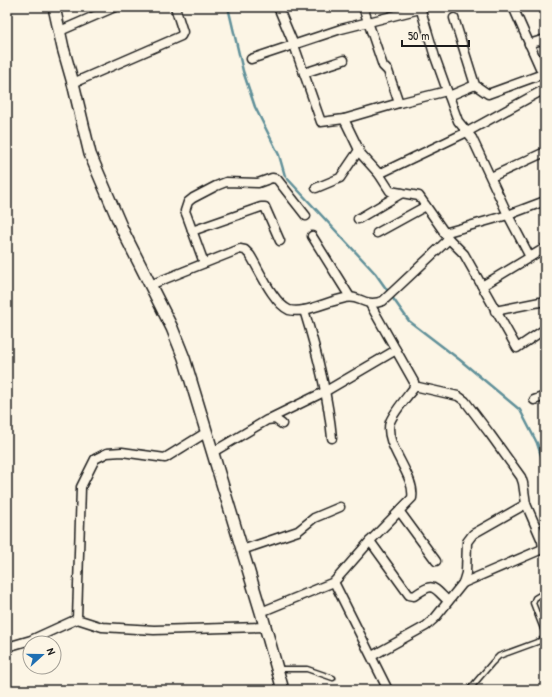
<svg xmlns="http://www.w3.org/2000/svg" width="552" height="697" viewBox="0 0 552 697" font-family="'Patrick Hand',sans-serif">
  <style>
    .lines { fill: none; stroke-linecap: round; stroke-linejoin: round }
    .stream { stroke: #609099; stroke-width: 2.5 }
    .service-casing { stroke: #1c1c1c; stroke-width: 7 }
    .minor-casing { stroke: #1c1c1c; stroke-width: 11 }
    .tertiary-casing { stroke: #1c1c1c; stroke-width: 14 }
    .service { stroke: #fcf5e5; stroke-width: 4 }
    .minor { stroke: #fcf5e5; stroke-width: 8 }
    .tertiary { stroke: #fcf5e5; stroke-width: 11 }
  </style>
  <rect width="100%" height="100%" fill="#fcf5e5"/>
  <filter id="ink" filterUnits="userSpaceOnUse"><feTurbulence type="fractalNoise" baseFrequency=".025" numOctaves="2"/><feDisplacementMap in="SourceGraphic" scale="8" xChannelSelector="R" yChannelSelector="G"/><feConvolveMatrix kernelMatrix="1 2 1 2 8 2 1 2 1" color-interpolation-filters="sRGB"/></filter>
  <g filter="url(#ink)">
    <g class="lines">
      <!-- stream -->
      <path class="stream" d="M228,7L243,71L255,107L279,155L285,176L375,273L409,321L460,360L520,410L537,443L545,467"/>
      <!-- service casing -->
      <g class="service-casing">
        <g id="service">
          <path d="M545,592L535,598L533,603L545,634"/>
          <path d="M277,669H307L333,678"/>
          <path d="M469,690L492,663L499,656L540,641L545,637"/>
        </g>
      </g>
      <!-- minor casing -->
      <g class="minor-casing">
        <g id="minor">
          <path d="M278,7L294,45L321,122L344,119L361,154L379,174L390,191L419,196L449,239L464,254L517,348L545,329"/>
          <path d="M363,7L383,66L388,71L399,103"/>
          <path d="M420,7L435,57L458,121L472,138L508,215L530,257"/>
          <path d="M513,7L545,79"/>
          <path d="M454,18L475,85L488,94L543,74"/>
          <path d="M60,31L115,7"/>
          <path d="M529,44L545,39"/>
          <path d="M251,59L341,29L420,9"/>
          <path d="M304,73L344,60"/>
          <path d="M73,83L181,36L183,32L175,7"/>
          <path d="M449,96L475,85"/>
          <path d="M344,119L399,103L447,91"/>
          <path d="M379,174L467,132L545,89"/>
          <path d="M491,177L545,152"/>
          <path d="M316,188L340,178L359,150"/>
          <path d="M358,219L402,193"/>
          <path d="M192,231L261,207H265L280,241"/>
          <path d="M377,233L426,206"/>
          <path d="M444,233L508,215L545,201"/>
          <path d="M312,236L350,297"/>
          <path d="M204,263L187,216L185,211L188,202L193,198L216,186L226,182L258,183L272,178L277,179L306,216"/>
          <path d="M150,285L240,249L245,250L250,255C259,269 273,303 289,310C293,311 299,311 304,310C318,307 331,301 345,298C360,294 363,308 383,301L449,239"/>
          <path d="M482,286L545,248"/>
          <path d="M304,310C317,352 328,394 332,438"/>
          <path d="M495,311L545,301"/>
          <path d="M414,386L458,396L465,401L490,434L521,477L523,483L526,504L542,541L543,548L540,550L463,583"/>
          <path d="M534,400L545,396"/>
          <path d="M271,418L326,391L396,350"/>
          <path d="M213,452L267,420L275,419L282,424"/>
          <path d="M400,512L436,561"/>
          <path d="M370,541L409,595L414,596C434,582 432,586 448,601"/>
          <path d="M242,550L298,531L314,518L340,507"/>
          <path d="M334,582L388,690"/>
          <path d="M261,612L334,582L370,541L412,498C416,475 383,445 390,422C394,412 406,398 413,389L414,386V382L370,304"/>
          <path d="M77,619L81,487L95,459L107,453L122,452L165,458L207,432"/>
          <path d="M7,647L31,640L77,619L102,627L154,630L265,627"/>
          <path d="M372,656L426,626L435,618L463,583L466,573L467,542L473,534L526,504"/>
        </g>
      </g>
      <!-- tertiary casing -->
      <g class="tertiary-casing">
        <path id="tertiary" d="M54,7L63,48L73,83L90,154L123,231L172,328L184,358L261,612L283,690"/>
      </g>
      <!-- service -->
      <use href="#service" class="service"/>
      <!-- minor -->
      <use href="#minor" class="minor"/>
      <!-- tertiary -->
      <use href="#tertiary" class="tertiary"/>
    </g>
  </g>
  <!-- margin -->
  <rect width="552" height="697" fill="none" stroke="#fcf5e5" stroke-width="24"/>
  <rect x="12" y="12" width="528" height="673" fill="none" stroke="#1c1c1c" stroke-width="1.5" filter="url(#ink)"/>
  <!-- north arrow -->
  <g transform="translate(42 655) rotate(69)"><circle r="19" fill="#fcf5e5" stroke="#a29e95"/>
  <path d="M0-3L7 15L0 10L-7 15Z" fill="#1f6fb2"/>
  <text y="-6" font-size="11" font-weight="bold" text-anchor="middle" fill="#1c1c1c">N</text>
  </g>
  <!-- scale -->
  <path d="M402 40v6h67v-6" fill="none" stroke="#1c1c1c" stroke-width="2"/>
  <text x="408" y="40" font-size="12" fill="#1c1c1c" stroke="#fcf5e5" stroke-width="3" paint-order="stroke">50 m</text>
</svg>
